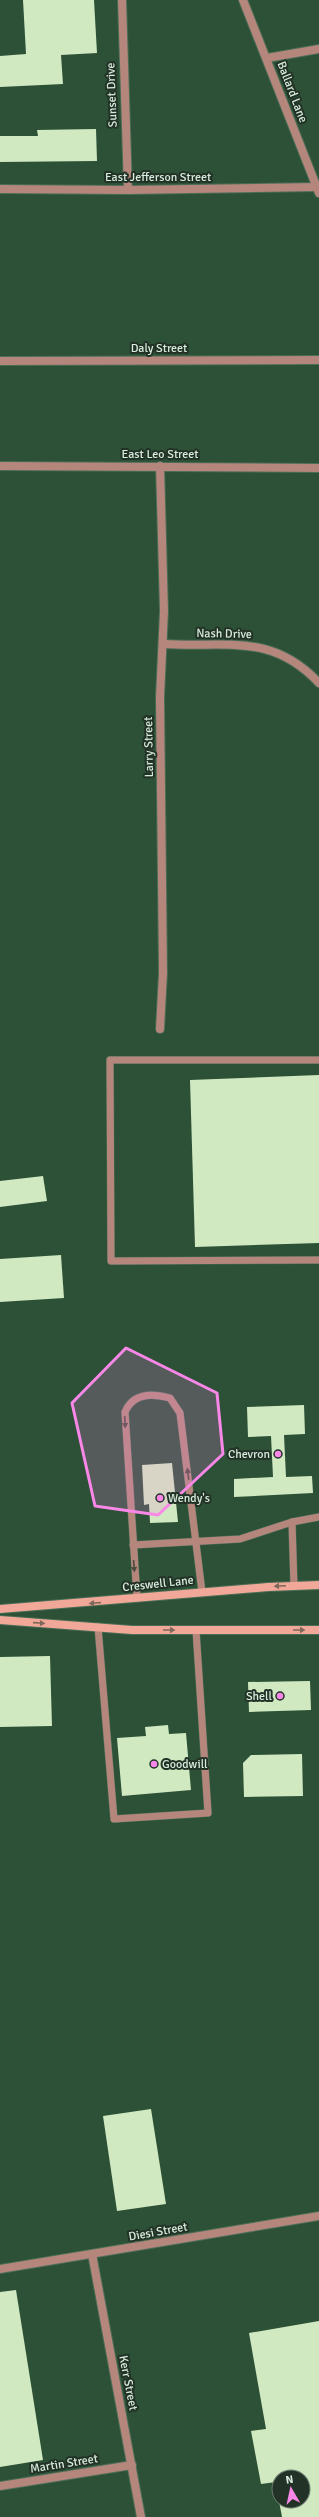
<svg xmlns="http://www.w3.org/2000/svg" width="319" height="2517" viewBox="0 0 319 2517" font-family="Signika,sans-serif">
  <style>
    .building { fill: #d0e9c0 }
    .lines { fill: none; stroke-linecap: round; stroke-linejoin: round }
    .lane-casing { stroke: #4b6d55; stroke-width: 8 }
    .street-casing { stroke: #4b6d55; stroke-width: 10 }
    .secondary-casing { stroke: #4b6d55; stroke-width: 10 }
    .lane { stroke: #b4867c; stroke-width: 7 }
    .street { stroke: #b4867c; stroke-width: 8 }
    .secondary { stroke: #f1a898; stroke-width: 8 }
    .oneway { fill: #4e4b40 }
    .oneway2 { fill: #7f6759 }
    .marked { fill: #f987e8; fill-opacity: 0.2; stroke: #f987e8; stroke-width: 3; stroke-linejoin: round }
    .poi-dot { fill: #f987e8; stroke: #223226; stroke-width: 1.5 }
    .labels { text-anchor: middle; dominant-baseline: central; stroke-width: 4; stroke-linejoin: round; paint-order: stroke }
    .street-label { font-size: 12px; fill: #d7ecdc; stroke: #223226 }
    .poi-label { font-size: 12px; fill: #d7ecdc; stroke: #223226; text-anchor: end }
  </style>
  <rect width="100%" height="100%" fill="#2c5137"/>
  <!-- building -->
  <g class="building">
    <path d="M23,0H94L97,53L61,55L63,84L0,87V56L26,54Z"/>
    <path d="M96,129L97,161L0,162V136H38L37,130Z"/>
    <path d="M319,1075V1243L195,1247L190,1080Z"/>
    <path d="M43,1176L47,1201L0,1207V1181Z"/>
    <path d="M61,1255L64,1298L0,1302V1259Z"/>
    <path d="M304,1405L305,1434L284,1435L286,1477L312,1476L313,1493L234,1497V1479L273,1477L271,1436L248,1437L247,1407Z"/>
    <path d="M172,1463L178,1522L150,1523L149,1504L144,1505L142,1465Z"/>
    <path d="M50,1656L52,1726L0,1727V1657Z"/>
    <path d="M310,1681L311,1710L249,1712L248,1682Z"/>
    <path d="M168,1725L169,1734L186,1733L191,1790L122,1796L117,1738L146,1736L145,1727Z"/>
    <path d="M302,1754L303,1796L244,1797L243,1763L251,1755Z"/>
    <path d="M151,2109L166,2204L117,2211L103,2116Z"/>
    <path d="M16,2290L43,2460L0,2467V2292Z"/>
    <path d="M319,2321V2517H282L279,2501H303V2477H279V2498L276,2482L261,2484L251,2431L266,2429L249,2333Z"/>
  </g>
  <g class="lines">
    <!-- lane casing -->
    <g class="lane-casing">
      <g id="lane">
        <path d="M319,1060H110L111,1261L319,1260"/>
        <path d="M292,1522L294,1586"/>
        <path d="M133,1545L240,1539L292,1522L319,1517"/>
        <path d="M137,1598L125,1412C133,1393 152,1393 170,1398L180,1413L202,1592"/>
        <path d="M98,1627L114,1819L208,1813L196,1630"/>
      </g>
    </g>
    <!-- street casing -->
    <g class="street-casing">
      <g id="street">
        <path d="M122,0L128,190"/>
        <path d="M243,0L319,193"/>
        <path d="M267,58L319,49"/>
        <path d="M0,189L128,190L317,187"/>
        <path d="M0,361L319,360"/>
        <path d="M0,466L319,468"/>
        <path d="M160,466L164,611L160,697L163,973L160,1029"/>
        <path d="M164,644C226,648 271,632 319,683"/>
        <path d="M92,2254L141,2517"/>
        <path d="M0,2269L319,2216"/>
        <path d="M0,2486L132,2465"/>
      </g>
    </g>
    <!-- secondary casing -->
    <g class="secondary-casing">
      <g id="secondary">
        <path d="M0,1609L268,1587L319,1585"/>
        <path d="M0,1620L132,1630H319"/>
      </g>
    </g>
    <!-- lane -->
    <use href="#lane" class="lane"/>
    <!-- street -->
    <use href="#street" class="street"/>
    <!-- secondary -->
    <use href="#secondary" class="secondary"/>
  </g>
  <!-- one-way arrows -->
  <defs><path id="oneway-solid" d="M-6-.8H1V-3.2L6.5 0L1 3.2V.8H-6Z"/></defs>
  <g class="oneway">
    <use href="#oneway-solid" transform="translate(125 1422) rotate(87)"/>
    <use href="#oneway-solid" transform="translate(188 1474) rotate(-97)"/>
    <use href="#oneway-solid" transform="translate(134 1566) rotate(86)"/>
  </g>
  <g class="oneway2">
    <use href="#oneway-solid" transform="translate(280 1586) rotate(178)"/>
    <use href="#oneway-solid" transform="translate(95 1603) rotate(176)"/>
    <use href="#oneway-solid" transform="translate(39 1623) rotate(4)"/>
    <use href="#oneway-solid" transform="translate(169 1630)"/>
    <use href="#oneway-solid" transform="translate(299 1630)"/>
  </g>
  <!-- marked area -->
  <path class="marked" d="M126,1348L217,1393L223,1454L158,1515L95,1506L72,1403Z"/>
  <!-- markers -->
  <g class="poi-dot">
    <circle cx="278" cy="1454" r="4"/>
    <circle cx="160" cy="1498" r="4"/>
    <circle cx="280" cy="1696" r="4"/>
    <circle cx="154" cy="1764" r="4"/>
  </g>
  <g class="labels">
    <!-- street labels -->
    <g class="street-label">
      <text transform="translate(292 92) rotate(69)">Ballard Lane</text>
      <text transform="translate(112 95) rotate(-92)">Sunset Drive</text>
      <text x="158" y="177">East Jefferson Street</text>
      <text x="159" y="348">Daly Street</text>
      <text x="160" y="454">East Leo Street</text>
      <text transform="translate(224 634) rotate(1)">Nash Drive</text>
      <text transform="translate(149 747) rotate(-91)">Larry Street</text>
      <text transform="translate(158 1584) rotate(-6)">Creswell Lane</text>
      <text transform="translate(158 2232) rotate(-10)">Diesi Street</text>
      <text transform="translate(128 2383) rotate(79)">Kerr Street</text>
      <text transform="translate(64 2464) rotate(-9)">Martin Street</text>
    </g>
    <!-- poi labels -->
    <g class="poi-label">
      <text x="270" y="1454">Chevron</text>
      <text x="168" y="1498" text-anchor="start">Wendy's</text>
      <text x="272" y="1696">Shell</text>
      <text x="162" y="1764" text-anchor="start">Goodwill</text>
    </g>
  </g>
  <!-- north arrow -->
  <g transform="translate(291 2489) rotate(351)"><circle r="19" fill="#223226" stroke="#6a7c6f"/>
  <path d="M0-3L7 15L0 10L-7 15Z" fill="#f987e8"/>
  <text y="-6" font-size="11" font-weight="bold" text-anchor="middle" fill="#d7ecdc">N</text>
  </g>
</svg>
